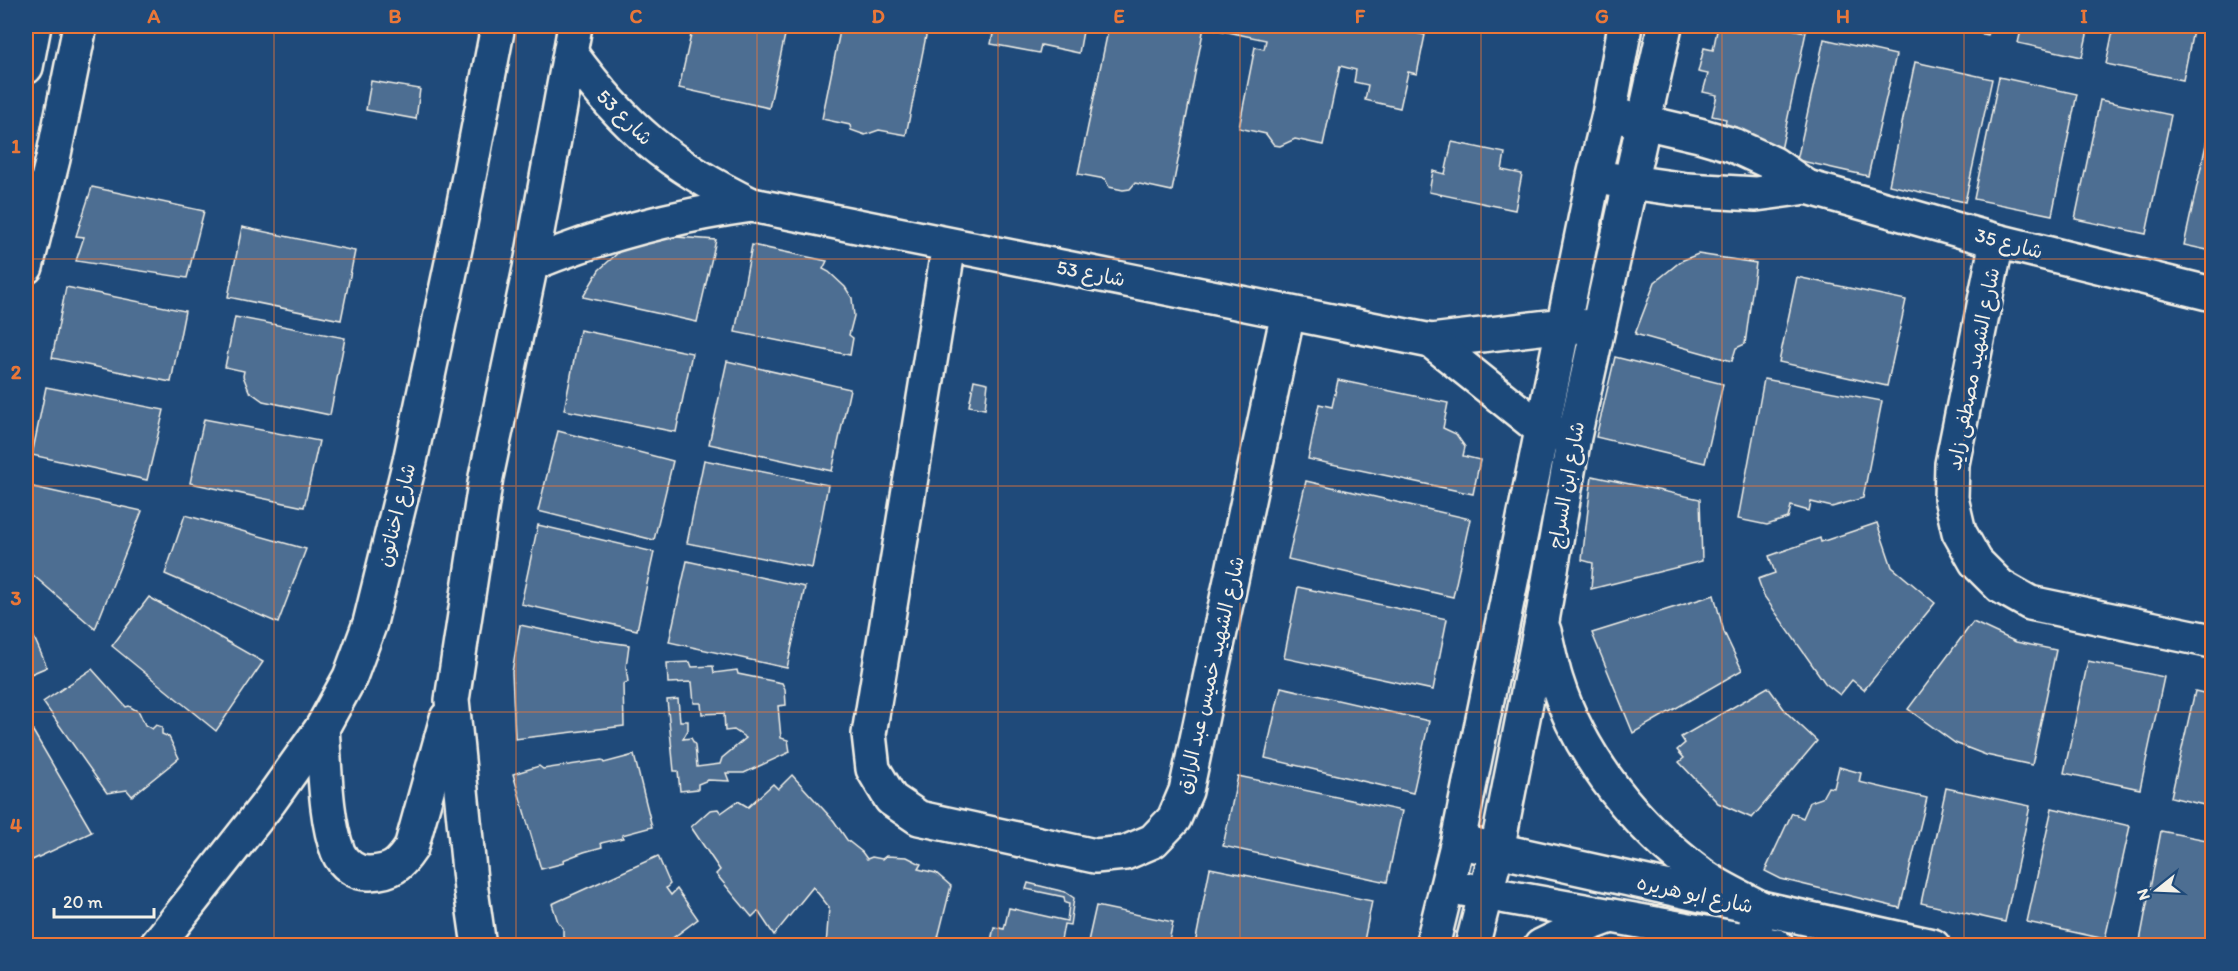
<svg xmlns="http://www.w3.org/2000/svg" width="2238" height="971" viewBox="0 0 2238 971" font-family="Itim,'Playpen Sans Arabic',sans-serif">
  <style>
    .building { fill: #4d6e92; stroke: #f4f1e8; stroke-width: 1.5 }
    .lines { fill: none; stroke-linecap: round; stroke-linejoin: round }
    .street-casing { stroke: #f4f1e8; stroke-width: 38 }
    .secondary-casing { stroke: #f4f1e8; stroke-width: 38 }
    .street { stroke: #1f4a7a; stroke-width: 33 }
    .secondary { stroke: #1f4a7a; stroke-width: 33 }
    .grid { fill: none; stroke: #ea7738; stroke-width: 1.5; stroke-opacity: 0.55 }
    .labels { text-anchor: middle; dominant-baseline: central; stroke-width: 6; stroke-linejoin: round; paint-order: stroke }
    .street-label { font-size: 20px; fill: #f4f1e8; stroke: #1f4a7a }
    .neatline { fill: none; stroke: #ea7738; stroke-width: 2 }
    .grid-label { font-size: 20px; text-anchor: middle; font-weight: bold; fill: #ea7738 }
  </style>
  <rect width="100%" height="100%" fill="#1f4a7a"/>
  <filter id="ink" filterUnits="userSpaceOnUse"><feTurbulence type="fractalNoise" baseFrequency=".0167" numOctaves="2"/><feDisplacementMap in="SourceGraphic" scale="12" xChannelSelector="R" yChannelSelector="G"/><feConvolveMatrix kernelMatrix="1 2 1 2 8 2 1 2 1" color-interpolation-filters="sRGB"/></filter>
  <g filter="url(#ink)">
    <!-- building -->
    <g class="building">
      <path d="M693,26H787L769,108L679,88Z"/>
      <path d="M841,26H928L906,135L879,130L865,135L851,130L850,125L822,119Z"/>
      <path d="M958,26H1084L1079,53L1041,45L1039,53L991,44L993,34L958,27Z"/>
      <path d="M1109,26H1416L1415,33L1425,35L1417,74L1408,72L1400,108L1365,100L1368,85L1354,82L1356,70L1340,66L1323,145L1295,139L1280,146L1274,145L1266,134L1239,128L1255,47L1264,49L1266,40L1204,27L1172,191L1135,183L1130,189L1123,190L1109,187L1105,179L1078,174Z"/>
      <path d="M1718,26H1776L1806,32L1781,150L1761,146L1763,140L1724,131L1726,119L1712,116L1717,95L1703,92L1708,74L1698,72L1704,48L1713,50Z"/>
      <path d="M1939,26H1990L1988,35Z"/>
      <path d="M2022,26H2089L2082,57L2018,43Z"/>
      <path d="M2114,26H2194L2183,80L2106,64Z"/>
      <path d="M1824,39L1896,55L1868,176L1797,160Z"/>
      <path d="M1915,62L1992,79L1965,202L1889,185Z"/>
      <path d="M1999,77L2077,94L2052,215L1974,199Z"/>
      <path d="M371,81L420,89L416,119L366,110Z"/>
      <path d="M2100,100L2171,115L2146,234L2075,219Z"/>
      <path d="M2210,126H2212V251L2184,245Z"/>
      <path d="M1452,142L1505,153L1502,170L1522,174L1515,210L1429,192L1433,171L1445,174Z"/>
      <path d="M92,187L204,211L187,278L76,261L84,237L76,236Z"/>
      <path d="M242,227L355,251L341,320L228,297Z"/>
      <path d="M650,235L716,240L697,322L583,297L599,270L620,251Z"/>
      <path d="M752,245L827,261L823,269L829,272L845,287L852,298L854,316L849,335L853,338L850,355L735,332Z"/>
      <path d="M1698,254L1756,263L1745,344L1736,348L1732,361L1635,334L1655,282L1681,261Z"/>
      <path d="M1797,277L1906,300L1887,386L1779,362Z"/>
      <path d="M66,287L185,311L171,382L52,358Z"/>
      <path d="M235,317L345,338L330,415L263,401L249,391L243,376L244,371L225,367Z"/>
      <path d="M580,330L692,353L676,432L564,410Z"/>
      <path d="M1615,357L1723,384L1705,463L1596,437Z"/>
      <path d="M727,361L850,389L832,471L709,444Z"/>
      <path d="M1764,379L1882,401L1863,498L1832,507L1811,502L1809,511L1791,506L1788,518L1767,525L1738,519Z"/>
      <path d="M974,380L988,383L985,409L969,406Z"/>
      <path d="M1338,380L1448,403L1443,428L1456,434L1465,447L1463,456L1480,460L1473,494L1308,459L1319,404L1332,407Z"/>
      <path d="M46,387L164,410L147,480L32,455Z"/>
      <path d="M204,419L319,441L304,507L190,483Z"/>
      <path d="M558,431L673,461L654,540L538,511Z"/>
      <path d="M704,460L828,485L812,568L687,543Z"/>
      <path d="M1592,476L1700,499L1702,561L1591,589L1593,563L1582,560Z"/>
      <path d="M1306,481L1470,519L1453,597L1288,559Z"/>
      <path d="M33,487L142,511L95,629L26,569V501Z"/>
      <path d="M185,515L306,549L278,623L165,574Z"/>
      <path d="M1877,523L1892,567L1935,603L1864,690L1852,680L1840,695L1825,683L1764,596L1758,579L1775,573L1769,556L1820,538L1821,542Z"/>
      <path d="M538,525L654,552L637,630L521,604Z"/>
      <path d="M687,561L805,587L787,668L669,642Z"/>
      <path d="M1298,587L1447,619L1433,690L1284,658Z"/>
      <path d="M1714,595L1724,632L1742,670L1633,733L1592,633Z"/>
      <path d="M149,597L263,662L216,731L112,646Z"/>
      <path d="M26,619L47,667L26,676Z"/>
      <path d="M1973,622L2016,642L2056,650L2032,765L1986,755L1955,743L1908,709Z"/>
      <path d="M520,625L580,638L629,645L626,667L628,682L623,684L624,726L515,739L512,672Z"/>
      <path d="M2088,661L2164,677L2140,789L2064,773Z"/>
      <path d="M690,662L692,667L713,666L714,673L737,670L738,674L782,683L785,689L786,705L778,706L781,738L788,740L790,752L744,773H726L729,781L708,780L698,784V789L680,791L678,771H674L667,700L678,699L680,721H688V730L683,739L691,738L695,745L697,767L720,764L722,758L746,738L734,730L725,731L724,713L702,714L701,703H694L692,682L668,683L667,663Z"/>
      <path d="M92,669L126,707L129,706L139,712L145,725L152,729L156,725L162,727V734L169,737L179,758L132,796L127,790L107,793L43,702Z"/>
      <path d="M1281,687L1429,721L1413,793L1265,758Z"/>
      <path d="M1768,687L1787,713L1817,741L1752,818L1718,803L1679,762L1684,758L1677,750L1685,743L1681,737Z"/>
      <path d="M2195,691L2212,695V807L2171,797Z"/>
      <path d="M26,719L92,832L26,863Z"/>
      <path d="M634,755L652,827L622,835L623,838L601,843L602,847L584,852L563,860L564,863L541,869L513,774L539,766L543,769L602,760L604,763Z"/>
      <path d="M1839,767L1861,773L1859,782L1927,798L1900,908L1781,879L1765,871L1792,813L1803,818L1810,802L1822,798L1828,787L1834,788Z"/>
      <path d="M792,775L834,821L847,840L862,852L867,859L872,857L882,859L886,856L907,857L921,864L918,869L936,873L951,886L936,946H826L829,907L813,887L774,935L758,911L752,917L716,874L720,870L691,827L710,810L718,809L721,813L738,801L748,807L773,784L778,789Z"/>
      <path d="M1238,776L1402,811L1387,882L1223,846Z"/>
      <path d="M1946,788L2030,806L2005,922L1921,903Z"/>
      <path d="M2052,808L2130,826L2105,939L2027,922Z"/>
      <path d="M2161,831L2212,841V946H2139Z"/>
      <path d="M658,856L670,884L666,888L671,895L677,889L698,919L662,946H571L563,937V928L558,922L552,904Z"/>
      <path d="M1210,868L1372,901L1363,946L1195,944Z"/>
      <path d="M1028,883L1065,892L1074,898L1070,925L1064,924L1060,946H990L994,927L1004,929L1009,908L1067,921L1069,904L1065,903L1064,897L1026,889Z"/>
      <path d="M1096,906L1173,922L1168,946H1087Z"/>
    </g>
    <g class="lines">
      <!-- street casing -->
      <g class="street-casing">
        <g id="street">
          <path d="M571,54C625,128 669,165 752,205L1431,341L1565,325L1598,328"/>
          <path d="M26,67L34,26"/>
          <path d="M1622,117L1699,135L1733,145L1774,164L1807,187L1997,241L2212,294"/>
          <path d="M1609,179L1687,190L1756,194L1807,187"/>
          <path d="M1997,241L1952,464L1951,498L1959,532L1976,562L2000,586L2030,603L2212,641"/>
          <path d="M949,245L869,734L873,769L891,799L919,818L1095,856L1125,853L1153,841L1174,819L1186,791L1288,313"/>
          <path d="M531,264C604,234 673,216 752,205"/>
          <path d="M26,267L53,159L80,26"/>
          <path d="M1431,341L1542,430L1560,434"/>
          <path d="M1544,631C1548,647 1551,664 1556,680C1581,759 1637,827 1703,876C1720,888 1740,897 1759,907L1753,941"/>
          <path d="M1475,845L1933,946"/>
          <path d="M1463,889L1777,946"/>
          <path d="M1432,946L1458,841L1594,176L1609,114L1625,26"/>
          <path d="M1472,946L1497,850L1542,621L1574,437L1665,26"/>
          <path d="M1541,946L1576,929L1611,916"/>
        </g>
      </g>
      <!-- secondary casing -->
      <g class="secondary-casing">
        <g id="secondary">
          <path d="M322,728C325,764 325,819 338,852C343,864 356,874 370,873C392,872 399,866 411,848L447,718"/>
          <path d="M156,946L270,801L322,728L350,677L370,623L410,461L458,234L498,26"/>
          <path d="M479,946L471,890L452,700L486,477L531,264L575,26"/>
        </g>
      </g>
      <!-- street -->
      <use href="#street" class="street"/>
      <!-- secondary -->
      <use href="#secondary" class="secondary"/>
    </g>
  </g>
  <!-- grid -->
  <path class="grid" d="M274,26V946M516,26V946M757,26V946M998,26V946M1240,26V946M1481,26V946M1722,26V946M1964,26V946M26,259H2212M26,486H2212M26,712H2212"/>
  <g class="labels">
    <!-- street labels -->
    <g class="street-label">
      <text transform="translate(625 117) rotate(45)">شارع 53</text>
      <text transform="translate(2009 243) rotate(15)">شارع 35</text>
      <text transform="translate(1091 273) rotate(11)">شارع 53</text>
      <text transform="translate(1973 369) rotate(-79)">شارع الشهيد مصطفى زايد</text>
      <text transform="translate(1566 485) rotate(-80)">شارع ابن السراج</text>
      <text transform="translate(396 515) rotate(-76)">شارع اخناتون</text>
      <text transform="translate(1210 675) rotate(-77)">شارع الشهيد خميس عبد الرازق</text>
      <text transform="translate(1695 894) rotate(12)">شارع ابو هريره</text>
    </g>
  </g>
  <!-- margin -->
  <rect width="2238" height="971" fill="none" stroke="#1f4a7a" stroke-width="66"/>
  <!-- north arrow -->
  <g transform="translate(2157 890) rotate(252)" stroke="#1f4a7a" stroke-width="4.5" paint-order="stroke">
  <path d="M0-4.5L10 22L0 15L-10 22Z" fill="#f4f1e8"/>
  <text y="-9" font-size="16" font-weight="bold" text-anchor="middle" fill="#f4f1e8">N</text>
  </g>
  <!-- scale -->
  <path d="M54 908v9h100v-9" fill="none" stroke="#f4f1e8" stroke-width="3"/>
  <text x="63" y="908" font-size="18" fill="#f4f1e8" stroke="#1f4a7a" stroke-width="4.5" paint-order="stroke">20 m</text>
  <rect x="33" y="33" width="2172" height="905" class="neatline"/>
  <g class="grid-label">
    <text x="154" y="23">A</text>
    <text x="395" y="23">B</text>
    <text x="636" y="23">C</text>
    <text x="878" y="23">D</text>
    <text x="1119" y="23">E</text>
    <text x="1360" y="23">F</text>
    <text x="1602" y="23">G</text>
    <text x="1843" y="23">H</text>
    <text x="2084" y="23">I</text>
    <text x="16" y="153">1</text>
    <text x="16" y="379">2</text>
    <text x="16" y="605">3</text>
    <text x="16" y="832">4</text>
  </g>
</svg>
